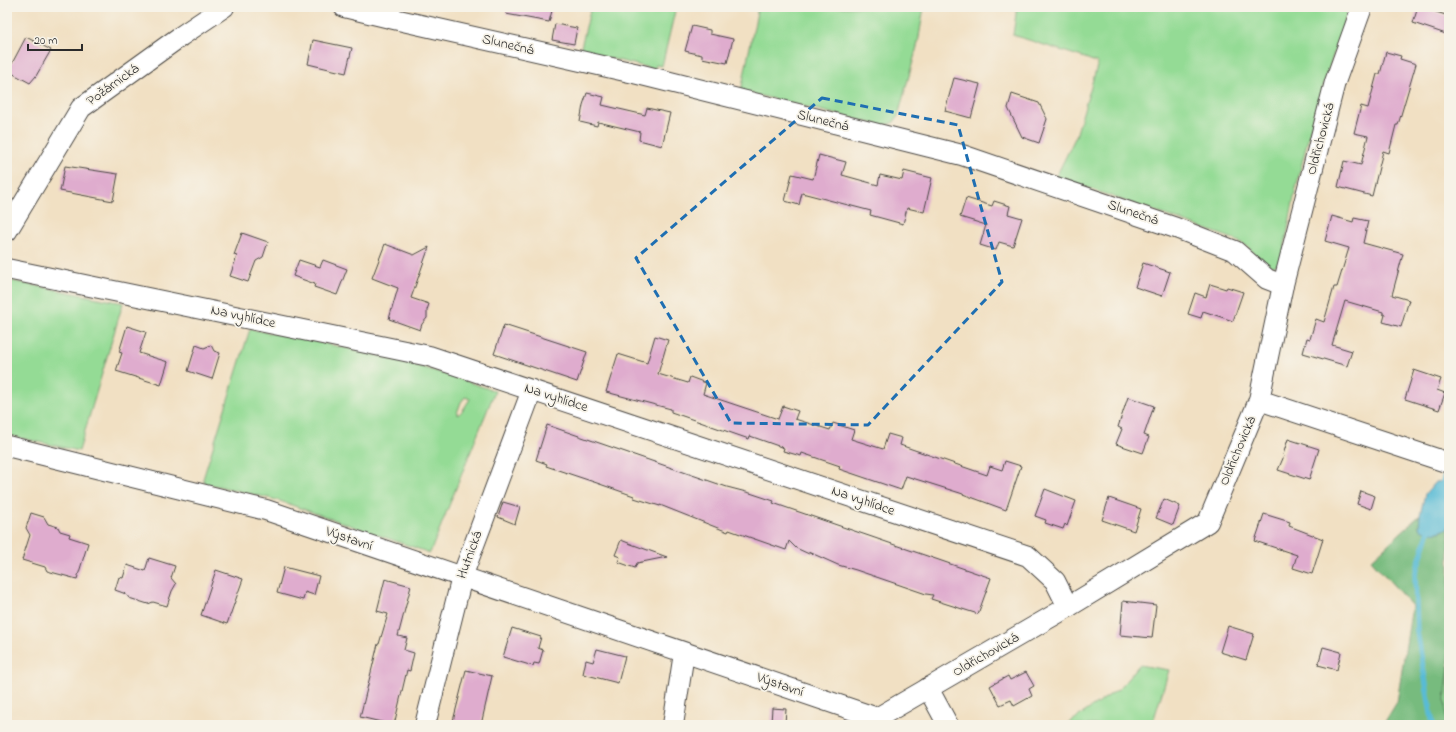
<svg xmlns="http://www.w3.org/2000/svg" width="1456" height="732" viewBox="0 0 1456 732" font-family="'Indie Flower',sans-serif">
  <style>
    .green { fill: #94db95; stroke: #608360; fill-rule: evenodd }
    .forest { fill: #77bb7e; stroke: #517354 }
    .water { fill: #58bbd6; stroke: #427380 }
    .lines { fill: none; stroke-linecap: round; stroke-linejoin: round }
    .stream { stroke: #58bbd6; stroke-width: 5.5 }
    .building { fill: #dfacce }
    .minor-casing { stroke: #494642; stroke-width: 22 }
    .minor { stroke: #fff; stroke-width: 20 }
    .marked { fill: none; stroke: #1f6fb2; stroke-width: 3; stroke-dasharray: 8 5; stroke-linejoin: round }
    .labels { text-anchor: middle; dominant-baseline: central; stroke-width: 3.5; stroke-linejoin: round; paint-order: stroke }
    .street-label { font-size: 14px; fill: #2b2b2b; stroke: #f7f3e8 }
  </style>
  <rect width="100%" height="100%" fill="#f7f3e8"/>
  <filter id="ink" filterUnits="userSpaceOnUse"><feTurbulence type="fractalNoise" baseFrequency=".025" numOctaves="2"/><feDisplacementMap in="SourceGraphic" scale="8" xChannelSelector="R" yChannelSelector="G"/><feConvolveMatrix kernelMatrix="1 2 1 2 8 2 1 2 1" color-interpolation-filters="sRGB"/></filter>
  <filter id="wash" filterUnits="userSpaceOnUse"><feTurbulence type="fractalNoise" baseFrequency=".012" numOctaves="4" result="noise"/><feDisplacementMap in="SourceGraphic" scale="16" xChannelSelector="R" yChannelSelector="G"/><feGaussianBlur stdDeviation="0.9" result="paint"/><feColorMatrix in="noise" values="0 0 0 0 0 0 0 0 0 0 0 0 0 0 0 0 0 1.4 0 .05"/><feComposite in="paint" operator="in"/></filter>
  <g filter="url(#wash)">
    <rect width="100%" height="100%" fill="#f1e0c3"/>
    <!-- green -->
    <g class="green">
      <path d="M591,7H676L662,66L656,65L654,69L580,51Z"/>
      <path d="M758,7H924L918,43L898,116L894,122L884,126L741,91Z"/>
      <path d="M1017,7H1349L1314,114L1295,192L1282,260C1279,263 1276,266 1272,266C1263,266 1252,250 1245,245C1240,242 1235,240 1231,238L1056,177L1076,136L1098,63L1085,58L1013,35Z"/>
      <path d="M7,280L123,303L79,451L7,435Z"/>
      <path d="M250,329C305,340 360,349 414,365C441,372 468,382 495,391L430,553L277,500L205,483L203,479ZM465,397L470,399L463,410L458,415L457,413L461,402Z"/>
      <path d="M1139,665L1169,670L1152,725H1066L1120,688Z"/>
      <path d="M1449,666V721L1446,719L1445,700Z"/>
    </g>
    <!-- forest -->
    <path class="forest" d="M1420,515L1419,528L1441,532L1449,527V666L1445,700L1446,719L1449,721V725H1383L1397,702L1412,606L1371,560Z"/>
    <!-- water -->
    <path class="water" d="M1446,481L1449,482V527C1439,534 1430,534 1419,528L1420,515L1425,494L1435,482Z"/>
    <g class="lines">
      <!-- stream -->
      <g class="stream">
        <path d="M1441,488L1448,466"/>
        <path d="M1430,527L1415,575L1417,632L1433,725"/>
      </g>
    </g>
    <g id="blocks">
      <!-- building -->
      <g class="building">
        <path d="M507,7H553L549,22L506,14Z"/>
        <path d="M1418,7H1434L1433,11L1449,16V35L1413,23Z"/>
        <path d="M555,24L577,28L574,44L552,40Z"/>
        <path d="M692,26L710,30V34L733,39L727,63L702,58V55L685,51Z"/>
        <path d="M26,37L51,50L36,76L30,83L8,71Z"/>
        <path d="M313,40L352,48L346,73L308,64Z"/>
        <path d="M1386,52L1401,56L1400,59L1416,64L1398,125H1396L1389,153L1383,151L1372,196L1338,187L1344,161L1361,165L1368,136L1354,133L1361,106L1368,108L1377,74H1380Z"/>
        <path d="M954,78L980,84L971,118L945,111Z"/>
        <path d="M587,93L604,97L602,105L645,115L647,108L670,113L662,146L639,140L640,132L598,122L597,126L580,122L583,105Z"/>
        <path d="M1012,94L1039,103L1047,119L1039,143L1022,137L1008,108Z"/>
        <path d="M819,155L846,162L842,175L878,185L880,175L902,180L904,171L932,178L924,212L907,208L903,224L870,215L871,211L802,193L799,205L785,201L792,174L813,179Z"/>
        <path d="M65,166L118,174L113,201L60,191Z"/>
        <path d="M966,198L992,206L994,201L1010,206L1008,214L1022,218L1013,246L999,242L996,250L980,245L986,225L960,217Z"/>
        <path d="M1332,216L1353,222L1354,218L1368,221L1363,243L1403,254L1392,295L1409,300L1401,327L1383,322L1385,315L1383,314V312L1345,301L1332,345L1352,351L1347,366L1303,353L1307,338L1310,339L1316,319L1324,322L1334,287H1337L1349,248L1325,241Z"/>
        <path d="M242,233L268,242L263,257L256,261L248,282L230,276L237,256L234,255Z"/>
        <path d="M385,244L414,255L429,247L411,298L429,304L427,310V318L422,324L420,330L389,319L398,288L372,278Z"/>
        <path d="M299,260L320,267L323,260L347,269L337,295L314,287L315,284L293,276Z"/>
        <path d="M1143,263L1170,272L1162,296L1135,287Z"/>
        <path d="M1210,284L1226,289L1227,287L1243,292L1233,321L1203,311L1201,318L1188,314L1195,293L1206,297Z"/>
        <path d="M504,325L587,352L577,382L494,354Z"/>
        <path d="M127,326L146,332L139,353L168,362L161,385L116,371L122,353L119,352Z"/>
        <path d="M655,336L668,340L658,374L688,383L690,377L706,383L703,394L778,419L783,406L798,411L795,419L830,430L833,423L854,430L851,439L883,449L888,434L902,438L900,445L987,475L990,466L1002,470L1005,461L1021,466L1006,510L960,493L906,476L901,490L839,469L840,466L802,453L801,456L783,451L784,448L750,436L749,439L671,412V409L606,392L618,354L647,363Z"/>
        <path d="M196,345L204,348L211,345L214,351L220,353L212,379L188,371Z"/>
        <path d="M1414,370L1441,379L1437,390L1445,393L1439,410L1405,399Z"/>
        <path d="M1128,397L1154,406L1144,435L1149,437L1143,453L1116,444L1122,429L1118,427Z"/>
        <path d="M547,425L727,487L750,493L774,501L773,503L991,578L978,614L931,599L933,595L926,594L856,570L838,565L809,552V554L796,548L789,541L786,550L729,530L728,532L660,505V506L634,498V496L594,482L546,466L547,464L536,460Z"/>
        <path d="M1288,439L1319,449L1309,480L1278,470L1284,456L1283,455Z"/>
        <path d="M1045,489L1076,501L1067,526L1065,524L1063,529L1045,523L1046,520L1035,516Z"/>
        <path d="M1361,491L1375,496L1371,509L1357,504Z"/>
        <path d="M1109,498L1141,509L1134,531L1102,520Z"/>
        <path d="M1164,499L1180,506L1173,525L1156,518Z"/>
        <path d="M503,502L520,507L515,524L498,517Z"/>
        <path d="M31,513L44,517L48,524L58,527L60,531L70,534L69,537L88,543L77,579L47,571L45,567L22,560L30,535L26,528Z"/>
        <path d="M1264,514L1290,522L1289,526L1323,539L1312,574L1293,568L1297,555L1255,541Z"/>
        <path d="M621,540L631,544L667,557L637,563L635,568L618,562L620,557L615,555Z"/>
        <path d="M149,558L175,566L171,578L176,584L172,591L167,606L153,602L148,604L129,598L126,594L115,590L119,577L123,578L127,565L145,571Z"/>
        <path d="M284,567L319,576L314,595L305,592L303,600L277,593Z"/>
        <path d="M216,570L243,579L227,624L201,615Z"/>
        <path d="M385,579L411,586L398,636L407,638L404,650L414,653L410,671L407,670L394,725L360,717L378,644H379L388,614L377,611Z"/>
        <path d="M1123,601L1156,605L1152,638L1120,635Z"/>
        <path d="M1228,626L1254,634L1246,660L1220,652Z"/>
        <path d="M512,628L541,637L538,648L543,650L539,664L534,663L533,666L503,657Z"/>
        <path d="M1323,647L1341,652L1337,670L1318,665Z"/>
        <path d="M597,649L625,656L618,683L583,674L586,660L593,662Z"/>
        <path d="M466,670L492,676L481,725H452Z"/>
        <path d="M1026,672L1034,686L1029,689L1032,696L1014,706L1011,700L1000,705L990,686L1008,676L1010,680Z"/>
        <path d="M772,708L786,709L785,724L771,723Z"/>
      </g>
    </g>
  </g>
  <g filter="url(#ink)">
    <use href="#blocks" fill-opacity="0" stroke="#494642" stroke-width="1"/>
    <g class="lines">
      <!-- minor casing -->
      <g class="minor-casing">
        <g id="minor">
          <path d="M344,7L394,19L634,73L962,155L1176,228L1235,251L1267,279L1283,285"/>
          <path d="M7,231L81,108L181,36L224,7"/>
          <path d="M7,269L429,356L1028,556L1055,581L1068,607"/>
          <path d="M1259,400L1449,463"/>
          <path d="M7,446L266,510L877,718"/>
          <path d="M928,688L948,725"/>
          <path d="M877,718L1068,607L1208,522L1259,400L1283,285L1335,82L1362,7"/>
          <path d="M425,725L462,577L532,390"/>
          <path d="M673,725L684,653"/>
        </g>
      </g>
      <!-- minor -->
      <use href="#minor" class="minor"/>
    </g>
  </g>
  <!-- marked area -->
  <path class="marked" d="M822,98L958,125L1002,282L868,425L731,423L636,258Z"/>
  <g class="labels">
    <!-- street labels -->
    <g class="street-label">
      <text transform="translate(508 45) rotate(13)">Slunečná</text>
      <text transform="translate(113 85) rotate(-36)">Požárnická</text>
      <text transform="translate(823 121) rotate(14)">Slunečná</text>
      <text transform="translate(1321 139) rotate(-75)">Oldřichovická</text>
      <text transform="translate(1133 213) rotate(19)">Slunečná</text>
      <text transform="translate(243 317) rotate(12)">Na vyhlídce</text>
      <text transform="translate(556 398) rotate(18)">Na vyhlídce</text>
      <text transform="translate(1238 451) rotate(-67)">Oldřichovická</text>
      <text transform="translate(863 501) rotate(19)">Na vyhlídce</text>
      <text transform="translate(349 539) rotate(19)">Výstavní</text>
      <text transform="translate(470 555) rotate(-70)">Hutnická</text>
      <text transform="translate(986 655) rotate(-30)">Oldřichovická</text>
      <text transform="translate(780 685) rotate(19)">Výstavní</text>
    </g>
  </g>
  <!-- margin -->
  <rect width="1456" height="732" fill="none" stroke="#f7f3e8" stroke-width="24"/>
  <!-- scale -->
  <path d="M28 44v6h54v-6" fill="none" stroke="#2b2b2b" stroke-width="2"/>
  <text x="34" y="44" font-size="12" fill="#2b2b2b" stroke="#f7f3e8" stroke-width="3" paint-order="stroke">20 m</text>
</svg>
